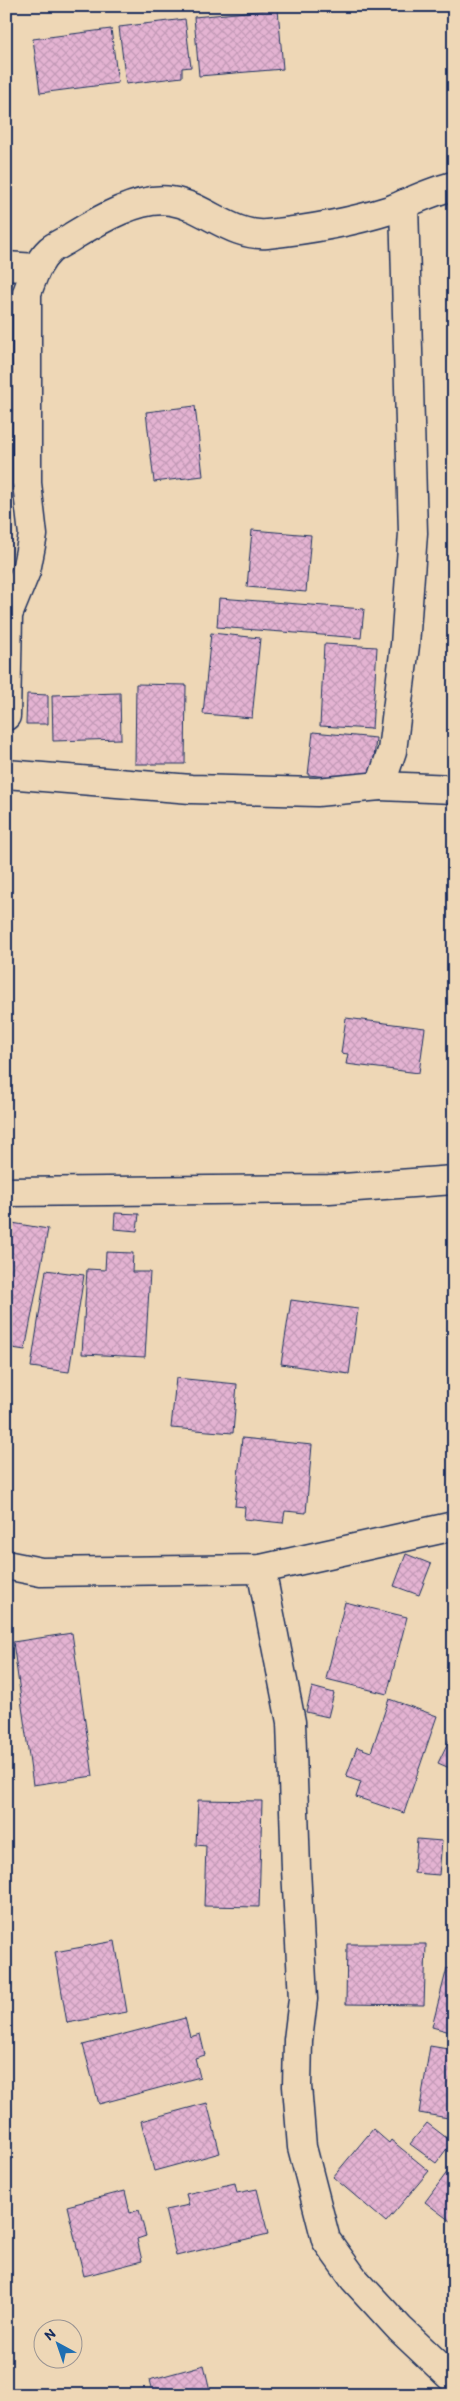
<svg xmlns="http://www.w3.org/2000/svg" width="460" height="2401" viewBox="0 0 460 2401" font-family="Itim,sans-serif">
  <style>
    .building { fill: url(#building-cross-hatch); stroke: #1b2f5e }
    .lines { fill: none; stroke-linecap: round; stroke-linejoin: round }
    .minor-casing { stroke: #1b2f5e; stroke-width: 31 }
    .minor { stroke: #eed7b6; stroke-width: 28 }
  </style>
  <defs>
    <pattern id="building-cross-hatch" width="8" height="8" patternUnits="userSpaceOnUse" patternTransform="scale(1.25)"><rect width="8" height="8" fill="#e4b3d2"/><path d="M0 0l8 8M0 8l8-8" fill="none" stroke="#c39ab7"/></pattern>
  </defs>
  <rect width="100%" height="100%" fill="#eed7b6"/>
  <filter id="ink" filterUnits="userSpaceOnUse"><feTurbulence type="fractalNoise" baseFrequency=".02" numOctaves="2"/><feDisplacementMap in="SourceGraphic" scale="10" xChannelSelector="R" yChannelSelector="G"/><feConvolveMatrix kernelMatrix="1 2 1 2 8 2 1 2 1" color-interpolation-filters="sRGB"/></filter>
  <g filter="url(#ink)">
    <!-- building -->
    <g class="building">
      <path d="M278,9L283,69L199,76L194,17Z"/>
      <path d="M185,19L191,67L182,68V77L126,84L119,27Z"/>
      <path d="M111,29L118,83L40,93L33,39Z"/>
      <path d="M195,406L203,476L154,482L146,412Z"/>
      <path d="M252,530L311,535L306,592L247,587Z"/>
      <path d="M219,598L364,609L361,638L217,627Z"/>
      <path d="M211,633L260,638L252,718L203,714Z"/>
      <path d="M324,644L377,647L372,729L320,726Z"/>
      <path d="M136,684L186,685L185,764H135Z"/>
      <path d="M120,693L121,739L53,741L52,695Z"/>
      <path d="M27,694L48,695V724H26Z"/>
      <path d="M313,732L376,738L372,781L308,775Z"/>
      <path d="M346,1018L425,1028L419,1073L346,1064L348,1054L341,1053Z"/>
      <path d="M115,1213L139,1214L137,1231L114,1229Z"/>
      <path d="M6,1222L48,1229L25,1350L6,1347Z"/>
      <path d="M106,1252L133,1253L132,1272H150L145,1357L82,1354L87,1269L105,1270Z"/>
      <path d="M46,1270L84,1275L69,1372L31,1367Z"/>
      <path d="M291,1300L358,1309L349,1374L281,1364Z"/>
      <path d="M176,1378L237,1384L233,1433L171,1428Z"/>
      <path d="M242,1438L312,1445L306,1513L285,1511L283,1523L244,1519L245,1507L235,1506Z"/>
      <path d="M406,1554L431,1564L419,1595L394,1586Z"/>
      <path d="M345,1602L407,1617L387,1694L326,1679Z"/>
      <path d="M72,1633L93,1776L33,1785L13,1642Z"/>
      <path d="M312,1687L334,1693L328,1717L306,1712Z"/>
      <path d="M389,1699L437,1716L404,1813L356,1797L361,1782L346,1777L357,1747L371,1752Z"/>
      <path d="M454,1730V1770L438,1763Z"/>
      <path d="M198,1800L262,1801L259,1907L204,1906L206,1846L196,1845Z"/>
      <path d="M417,1839L442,1841L439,1875L414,1873Z"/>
      <path d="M115,1941L127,2012L67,2023L55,1952Z"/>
      <path d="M347,1944H426L424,2005L346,2004Z"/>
      <path d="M447,1968L454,1970V2033L432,2027Z"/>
      <path d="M185,2018L190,2037L200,2034L205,2055L195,2058L200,2077L99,2104L83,2045Z"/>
      <path d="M430,2046L454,2050V2119L419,2113Z"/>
      <path d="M207,2103L220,2153L154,2171L141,2121Z"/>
      <path d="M427,2123L452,2142L436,2163L410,2144Z"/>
      <path d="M373,2129L389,2143L391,2140L429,2171L386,2222L333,2177Z"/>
      <path d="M454,2163V2224L425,2202Z"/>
      <path d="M235,2183L237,2193L257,2189L268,2234L176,2256L165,2210L189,2205L186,2194Z"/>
      <path d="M125,2191L130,2213L139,2210L146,2236L137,2239L142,2261L84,2276L67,2206Z"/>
      <path d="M204,2365L211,2395H153L149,2380Z"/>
    </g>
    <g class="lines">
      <!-- minor casing -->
      <g class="minor-casing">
        <g id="minor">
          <path d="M6,266L36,268"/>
          <path d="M6,716L8,615L26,571L33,535L27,483V293C33,277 37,262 50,250C56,245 66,241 73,236C99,220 139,196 171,201C205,206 231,237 267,234C306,230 352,222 390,210C411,202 431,191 454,186"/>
          <path d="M6,774L191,789L317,792L380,786L392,751L405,645L413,533L404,204"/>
          <path d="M380,786L454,789"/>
          <path d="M6,1192L329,1189L454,1180"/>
          <path d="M6,1565L41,1572L261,1569L454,1526"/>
          <path d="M261,1569L291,1722L296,1869L303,1999L298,2040L297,2086L302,2147L326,2240L354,2279L400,2329L454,2380"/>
        </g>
      </g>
      <!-- minor -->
      <use href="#minor" class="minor"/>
    </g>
  </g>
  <!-- margin -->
  <rect width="460" height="2401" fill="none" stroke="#eed7b6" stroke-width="25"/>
  <rect x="12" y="12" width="435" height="2376" fill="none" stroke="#1b2f5e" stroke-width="2" filter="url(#ink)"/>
  <!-- north arrow -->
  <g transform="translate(58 2344) rotate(320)"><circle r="24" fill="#eed7b6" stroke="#9a9493"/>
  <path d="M0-4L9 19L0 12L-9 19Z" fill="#1f6fb2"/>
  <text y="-8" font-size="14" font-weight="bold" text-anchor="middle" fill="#1b2f5e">N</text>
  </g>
</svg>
